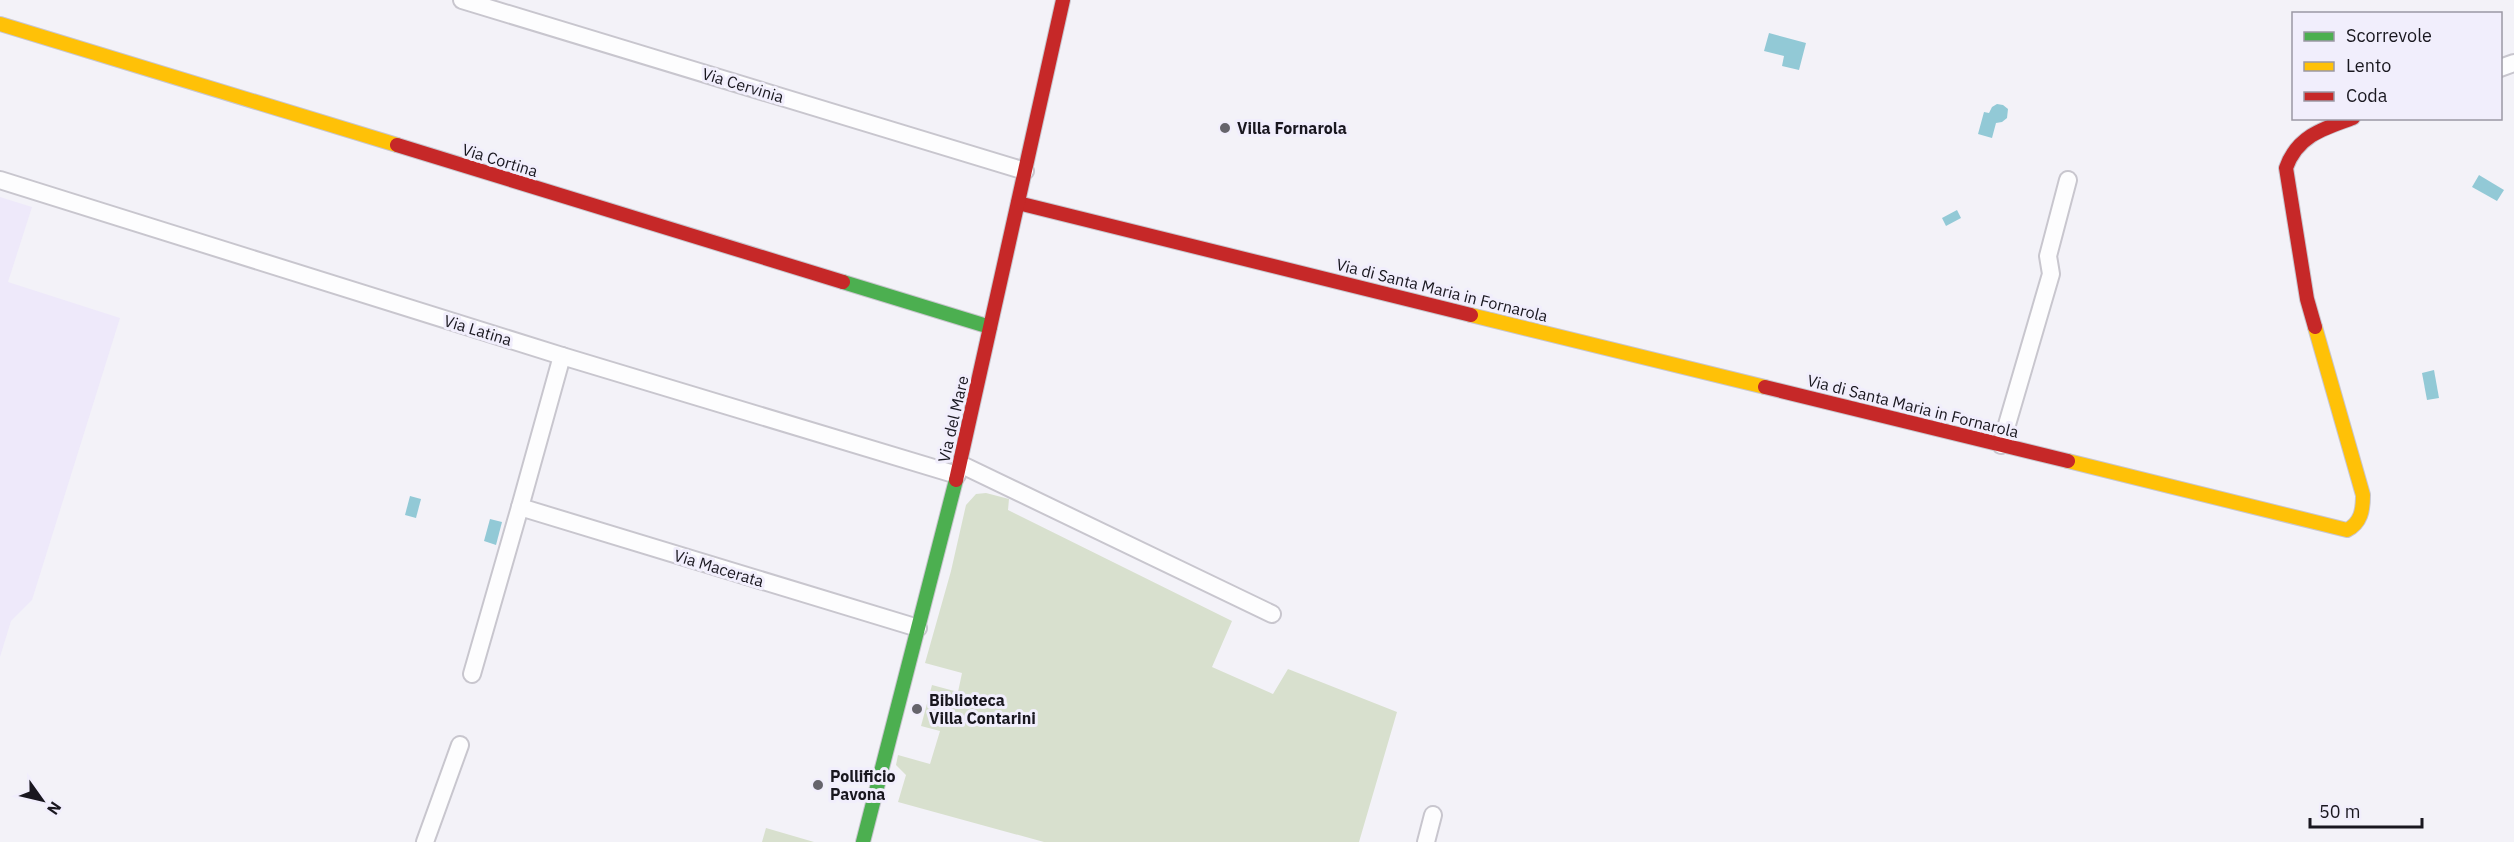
<svg xmlns="http://www.w3.org/2000/svg" width="2514" height="842" viewBox="0 0 2514 842" font-family="'IBM Plex Sans',sans-serif">
  <style>
    .built { fill: #eee9fa }
    .green { fill: #d8e0ce }
    .water { fill: #92c9d6 }
    .lines { fill: none; stroke-linecap: round; stroke-linejoin: round }
    .street-casing { stroke: #c8c6ce; stroke-width: 20 }
    .fast-casing { stroke: #c8c6ce; stroke-width: 16 }
    .slow-casing { stroke: #c8c6ce; stroke-width: 16 }
    .jam-casing { stroke: #c8c6ce; stroke-width: 16 }
    .street { stroke: #fdfdfe; stroke-width: 16 }
    .fast { stroke: #4caf50; stroke-width: 14 }
    .slow { stroke: #ffc107; stroke-width: 14 }
    .jam { stroke: #c62828; stroke-width: 14 }
    .poi-dot { fill: #65646b; stroke: #f1eefc; stroke-width: 2 }
    .labels { text-anchor: middle; dominant-baseline: central; stroke-width: 6; stroke-linejoin: round; paint-order: stroke }
    .street-label { font-size: 16px; fill: #19171f; stroke: #f1eefc }
    .poi-label { font-size: 16px; font-weight: bold; fill: #19171f; stroke: #f1eefc; text-anchor: start }
  </style>
  <rect width="100%" height="100%" fill="#f3f2f8"/>
  <!-- built -->
  <path class="built" d="M0,197L32,207L8,282L120,318L32,600L11,621L0,657Z"/>
  <!-- green -->
  <g class="green">
    <path d="M986,493L1009,499L1008,510L1232,621L1212,667L1273,694L1288,669L1397,712L1359,842H1044L898,802L906,775L896,765L898,755L930,764L940,731L921,726L932,685L958,692L962,673L925,663L951,571L966,505L976,494Z"/>
    <path d="M766,828L814,842H762Z"/>
  </g>
  <!-- water -->
  <g class="water">
    <path d="M1769,33L1806,43L1799,70L1782,66L1784,56L1764,51Z"/>
    <path d="M1997,104L2003,105L2008,109L2007,118L2002,122L1996,123L1992,138L1978,134L1984,112L1989,113L1992,107Z"/>
    <path d="M2479,175L2504,190L2497,201L2472,187Z"/>
    <path d="M1957,210L1961,218L1946,226L1942,218Z"/>
    <path d="M2434,370L2439,398L2427,400L2422,373Z"/>
    <path d="M410,496L421,499L416,518L405,515Z"/>
    <path d="M490,519L502,522L496,545L484,541Z"/>
  </g>
  <g class="lines">
    <!-- street casing -->
    <g class="street-casing">
      <g id="street">
        <path d="M462,0L1025,171"/>
        <path d="M2500,68L2514,63"/>
        <path d="M0,180L562,356L957,475"/>
        <path d="M562,356L520,507L918,628"/>
        <path d="M2001,445L2051,274L2048,256L2068,180"/>
        <path d="M960,464L1272,614"/>
        <path d="M472,674L520,507"/>
        <path d="M425,842L460,745"/>
        <path d="M1426,842L1433,815"/>
      </g>
    </g>
    <!-- fast casing -->
    <g class="fast-casing">
      <g id="fast">
        <path d="M843,282L990,327"/>
        <path d="M863,842L956,480"/>
      </g>
    </g>
    <!-- slow casing -->
    <g class="slow-casing">
      <g id="slow">
        <path d="M0,24L397,145"/>
        <path d="M1471,315L1765,387"/>
        <path d="M2068,461L2347,530C2361,523 2363,510 2363,495L2315,327"/>
      </g>
    </g>
    <!-- jam casing -->
    <g class="jam-casing">
      <g id="jam">
        <path d="M397,145L843,282"/>
        <path d="M1018,203L1471,315"/>
        <path d="M2315,327L2307,299L2286,168C2297,136 2324,128 2353,118"/>
        <path d="M1765,387L2068,461"/>
        <path d="M956,480L1063,0"/>
      </g>
    </g>
    <!-- street -->
    <use href="#street" class="street"/>
    <!-- fast -->
    <use href="#fast" class="fast"/>
    <!-- slow -->
    <use href="#slow" class="slow"/>
    <!-- jam -->
    <use href="#jam" class="jam"/>
  </g>
  <!-- markers -->
  <g class="poi-dot">
    <circle cx="1225" cy="128" r="6"/>
    <circle cx="917" cy="709" r="6"/>
    <circle cx="818" cy="785" r="6"/>
  </g>
  <g class="labels">
    <!-- street labels -->
    <g class="street-label">
      <text transform="translate(743 85) rotate(17)">Via Cervinia</text>
      <text transform="translate(500 160) rotate(17)">Via Cortina</text>
      <text transform="translate(1442 290) rotate(14)">Via di Santa Maria in Fornarola</text>
      <text transform="translate(478 330) rotate(17)">Via Latina</text>
      <text transform="translate(1913 406) rotate(14)">Via di Santa Maria in Fornarola</text>
      <text transform="translate(953 419) rotate(-77)">Via del Mare</text>
      <text transform="translate(719 568) rotate(17)">Via Macerata</text>
    </g>
    <!-- poi labels -->
    <g class="poi-label">
      <text x="1237" y="128">Villa Fornarola</text>
      <text x="929" y="700">Biblioteca<tspan x="929" dy="18">Villa Contarini</tspan></text>
      <text x="830" y="776">Pollificio<tspan x="830" dy="18">Pavona</tspan></text>
    </g>
  </g>
  <!-- legend -->
  <rect x="2292" y="12" width="210" height="108" fill="#f1eefc" stroke="#9b98a4" stroke-width="1.5"/>
  <rect x="2304" y="32" width="30" height="9" fill="#4caf50" stroke="#9b98a4" stroke-width="1.5"/>
  <text x="2346" y="42" font-size="18" fill="#19171f">Scorrevole</text>
  <rect x="2304" y="62" width="30" height="9" fill="#ffc107" stroke="#9b98a4" stroke-width="1.5"/>
  <text x="2346" y="72" font-size="18" fill="#19171f">Lento</text>
  <rect x="2304" y="92" width="30" height="9" fill="#c62828" stroke="#9b98a4" stroke-width="1.5"/>
  <text x="2346" y="102" font-size="18" fill="#19171f">Coda</text>
  <!-- north arrow -->
  <g transform="translate(42 800) rotate(124)" stroke="#f1eefc" stroke-width="4.5" paint-order="stroke">
  <path d="M0-4.5L10 22L0 15L-10 22Z" fill="#19171f"/>
  <text y="-9" font-size="16" font-weight="bold" text-anchor="middle" fill="#19171f">N</text>
  </g>
  <!-- scale -->
  <path d="M2310 818v9h112v-9" fill="none" stroke="#19171f" stroke-width="3"/>
  <text x="2319" y="818" font-size="18" fill="#19171f" stroke="#f1eefc" stroke-width="4.5" paint-order="stroke">50 m</text>
</svg>
